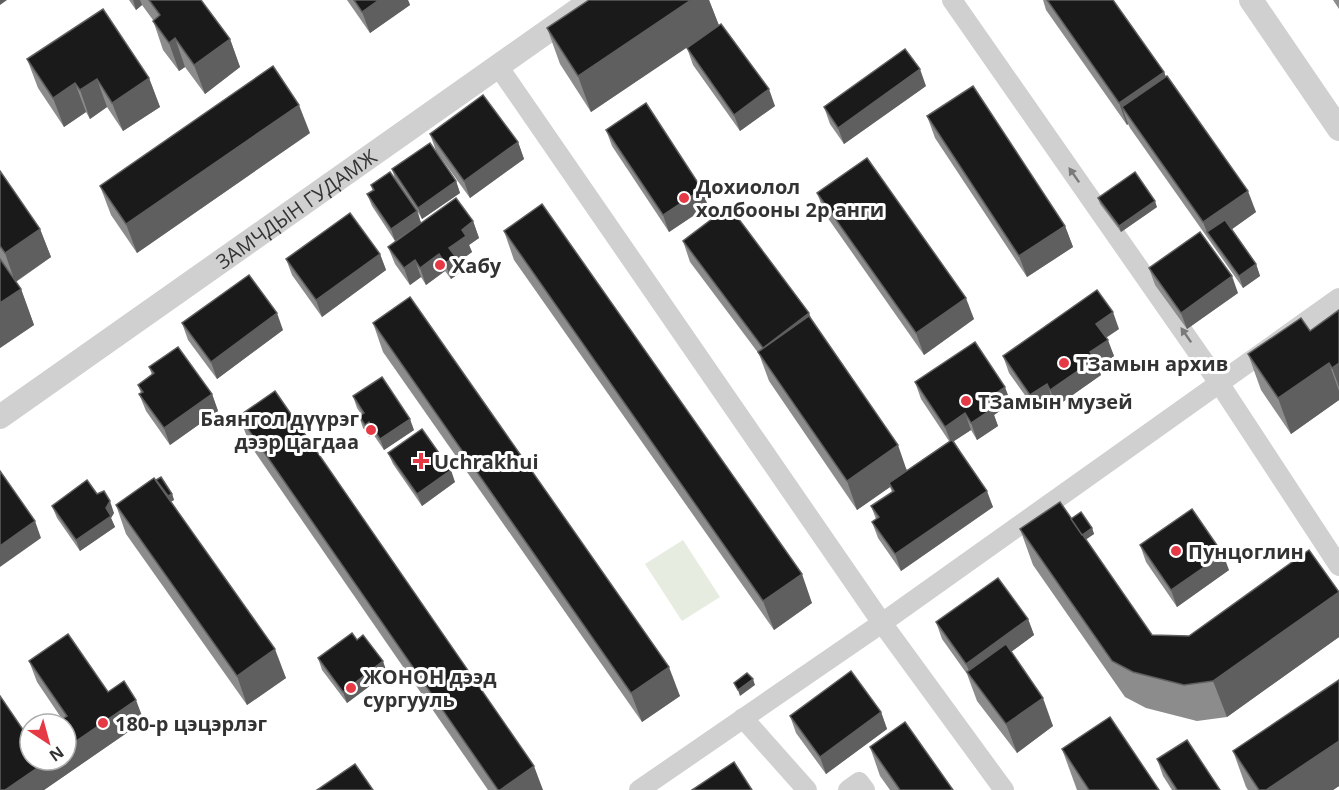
<svg xmlns="http://www.w3.org/2000/svg" width="1339" height="790" viewBox="0 0 1339 790" font-family="'Open Sans',sans-serif">
  <style>
    .green { fill: #e6ecdf }
    .lines { fill: none; stroke-linecap: round; stroke-linejoin: round }
    .minor { stroke: #d0d0d0; stroke-width: 20 }
    .tertiary { stroke: #d0d0d0; stroke-width: 24 }
    .wall { fill: #8c8c8c }
    .shaded-wall { fill: #5f5f5f }
    .building { fill: #1a1a1a; stroke: #5f5f5f; stroke-width: 1.5 }
    .oneway { fill: #7a7a7a }
    .poi-dot { fill: #e63946; stroke: #fff; stroke-width: 2 }
    .labels { text-anchor: middle; dominant-baseline: central; stroke-width: 6; stroke-linejoin: round; paint-order: stroke }
    .poi-label { font-size: 20px; font-weight: bold; fill: #333; stroke: #fff; text-anchor: start }
    .street-label { font-size: 20px; fill: #333; stroke: #fff }
  </style>
  <rect width="100%" height="100%" fill="#fff"/>
  <!-- green -->
  <path class="green" d="M683,540L720,597L682,621L645,564Z"/>
  <g class="lines">
    <!-- minor -->
    <g class="minor">
      <path d="M952,0L1219,383L1339,566"/>
      <path d="M498,66L882,623L1004,790"/>
      <path d="M743,718L807,790"/>
      <path d="M639,790L882,623L1339,298"/>
      <path d="M848,790L859,782L865,790"/>
    </g>
    <!-- tertiary -->
    <g class="tertiary">
      <path d="M1251,0L1339,129"/>
      <path id="s1" d="M0,417L592,0"/>
    </g>
  </g>
  <!-- wall -->
  <g class="wall">
    <path d="M129,0H201L230,39L240,67L205,94L185,67L179,71L163,50L153,20L142,5L136,10Z"/>
    <path d="M347,0H408L410,5L370,33Z"/>
    <path d="M709,0L719,25L775,106L740,131L693,65L687,48L703,36L591,112L560,64L547,28Z"/>
    <path d="M1043,0H1113L1164,72L1166,77L1256,212L1232,229L1256,264L1260,276L1243,288L1130,128L1128,124L1127,125L1046,10Z"/>
    <path d="M1333,0H1339V9Z"/>
    <path d="M27,59L149,78L160,107L123,131L107,107L90,119L86,112L64,127L38,88Z"/>
    <path d="M926,86L844,144L830,124L824,107Z"/>
    <path d="M927,116L1065,226L1073,247L1027,277L935,138Z"/>
    <path d="M606,130L708,206L669,232L612,146Z"/>
    <path d="M310,133L137,253L111,215L100,186Z"/>
    <path d="M430,134L518,142L524,159L470,198L436,151Z"/>
    <path d="M392,169L456,181L460,193L422,219L418,212L421,223L395,241L372,206L367,194L373,191L371,185L395,179Z"/>
    <path d="M0,171L40,229L51,257L16,282L21,289L34,325L0,348Z"/>
    <path d="M817,193L974,319L924,355L825,214Z"/>
    <path d="M1098,198L1157,207L1121,232L1100,204Z"/>
    <path d="M473,221L479,238L469,245L472,252L457,263L461,272L451,279L445,271L426,285L421,277L410,285L395,264L388,247Z"/>
    <path d="M504,231L812,603L774,630L514,260Z"/>
    <path d="M683,241L811,320L907,470L949,441L921,399L915,382L1011,403L994,415L998,426L977,440L971,430L954,441L993,507L901,571L878,538L872,522L876,519L871,506L892,492L890,487L857,510L769,381L759,354L690,262Z"/>
    <path d="M380,254L386,270L322,317L292,275L286,259Z"/>
    <path d="M1149,268L1238,293L1187,329L1155,285Z"/>
    <path d="M1339,310V400L1291,434L1261,390L1248,354L1310,331Z"/>
    <path d="M182,323L283,330L217,379L188,340Z"/>
    <path d="M373,323L680,696L642,722L383,352Z"/>
    <path d="M1119,329L1106,338L1114,356L1098,368L1101,375L1057,406L1053,401L1037,412L1009,373L1003,356Z"/>
    <path d="M149,367L212,394L218,411L170,445L146,411L139,394L141,393L138,385L152,375Z"/>
    <path d="M353,396L414,430L384,450L373,434L369,437L363,428L359,416L361,414L357,408Z"/>
    <path d="M239,416L543,790H488L250,445Z"/>
    <path d="M388,453L455,482L422,506L393,464Z"/>
    <path d="M156,480L172,494L174,500L171,501L286,678L247,705L126,534L116,505Z"/>
    <path d="M97,494L114,513L111,518L115,527L80,551L57,518L52,506Z"/>
    <path d="M1071,519L1092,528L1094,534L1086,539L1152,635L1189,636L1309,550L1339,593V637L1227,717L1197,721L1146,708L1125,697L1033,565L1020,529Z"/>
    <path d="M1140,545L1229,570L1177,607L1146,562Z"/>
    <path d="M1028,619L1034,635L1011,652L1053,726L1017,753L977,701L967,674L942,639L936,622Z"/>
    <path d="M357,640L387,673L347,703L322,670L318,658Z"/>
    <path d="M29,661L108,692L144,721L44,790H0L30,760L62,719L37,682Z"/>
    <path d="M1339,680V786L1333,790H1248L1246,787L1233,751Z"/>
    <path d="M881,712L887,729L826,774L796,733L790,716Z"/>
    <path d="M870,747L953,790H890L880,776Z"/>
    <path d="M1062,749L1159,790H1077Z"/>
    <path d="M1157,759L1220,790H1172L1163,776Z"/>
  </g>
  <!-- shaded-wall -->
  <g class="shaded-wall">
    <path d="M0,0H7L0,5Z"/>
    <path d="M133,0H140L142,5L136,10Z"/>
    <path d="M379,0H408L410,5L370,33L362,12Z"/>
    <path d="M691,0H709L719,26L591,112L578,76Z"/>
    <path d="M175,38L185,67L179,71L169,43Z"/>
    <path d="M230,39L240,67L205,94L194,65Z"/>
    <path d="M920,69L926,86L844,144L838,128Z"/>
    <path d="M1164,72L1172,93L1122,107L1128,124L1127,125L1119,103Z"/>
    <path d="M149,78L160,107L123,131L112,103Z"/>
    <path d="M97,79L107,107L90,119L80,90Z"/>
    <path d="M75,83L86,112L64,127L53,98Z"/>
    <path d="M769,89L775,106L740,131L734,115Z"/>
    <path d="M299,105L310,133L137,253L126,224Z"/>
    <path d="M518,142L524,159L470,198L464,181Z"/>
    <path d="M456,181L460,193L422,219L418,208Z"/>
    <path d="M702,189L708,206L669,232L663,215Z"/>
    <path d="M1248,191L1256,212L1214,242L1207,232L1203,222Z"/>
    <path d="M1155,201L1157,207L1121,232L1119,226Z"/>
    <path d="M417,211L421,223L395,241L391,229Z"/>
    <path d="M473,221L479,238L469,245L472,252L457,263L461,272L451,279L445,263L449,248L462,230Z"/>
    <path d="M1065,226L1073,247L1027,277L1019,256Z"/>
    <path d="M40,229L51,257L15,282L5,253Z"/>
    <path d="M380,254L386,270L322,317L316,300Z"/>
    <path d="M439,254L445,271L426,285L420,268Z"/>
    <path d="M415,260L421,277L410,285L404,268Z"/>
    <path d="M1256,264L1260,276L1243,288L1239,276Z"/>
    <path d="M1232,276L1238,293L1187,329L1181,313Z"/>
    <path d="M21,289L34,325L0,348V303Z"/>
    <path d="M966,298L974,319L924,355L916,333Z"/>
    <path d="M1113,312L1119,329L1102,340L1096,324Z"/>
    <path d="M277,313L283,330L217,379L211,362Z"/>
    <path d="M809,313L817,335L763,348Z"/>
    <path d="M1108,340L1114,356L1098,368L1101,375L1057,406L1050,390L1090,352Z"/>
    <path d="M1329,363L1339,391V400L1291,434L1278,398Z"/>
    <path d="M1339,363V387L1332,368Z"/>
    <path d="M1047,384L1053,401L1037,412L1030,395Z"/>
    <path d="M1005,387L1011,403L994,415L998,426L977,440L971,423L986,400Z"/>
    <path d="M212,394L218,411L170,445L164,428Z"/>
    <path d="M965,413L971,430L951,443L945,427Z"/>
    <path d="M410,419L414,430L384,450L380,439Z"/>
    <path d="M369,422L373,434L369,437L365,425Z"/>
    <path d="M898,445L908,474L889,483L890,487L857,510L847,481Z"/>
    <path d="M451,470L455,482L422,506L417,494Z"/>
    <path d="M987,491L993,507L901,571L895,554Z"/>
    <path d="M172,494L174,500L152,513L150,507Z"/>
    <path d="M110,501L114,513L111,518L115,527L80,551L76,540L106,508Z"/>
    <path d="M35,521L41,538L0,567V546Z"/>
    <path d="M1092,528L1094,534L1078,545L1076,539Z"/>
    <path d="M1223,554L1229,570L1177,607L1171,590Z"/>
    <path d="M802,574L812,603L774,630L763,601Z"/>
    <path d="M1339,592V637L1227,717L1213,681Z"/>
    <path d="M1028,619L1034,635L973,680L966,664Z"/>
    <path d="M275,649L286,678L247,705L237,676Z"/>
    <path d="M383,661L387,673L347,703L343,692Z"/>
    <path d="M669,667L680,696L642,722L631,693Z"/>
    <path d="M753,679L755,685L740,696L738,690Z"/>
    <path d="M1043,698L1053,726L1017,753L1006,724Z"/>
    <path d="M136,700L144,721L44,790H5L49,760H66V748Z"/>
    <path d="M881,712L887,729L826,774L820,757Z"/>
    <path d="M1339,741V786L1333,790H1266Z"/>
    <path d="M534,766L543,790H500Z"/>
  </g>
  <!-- building -->
  <g class="building">
    <path d="M149,0H201L230,39L194,65L175,38L169,43L153,21L160,15Z"/>
    <path d="M354,0H379L362,12Z"/>
    <path d="M589,0H691L578,76L547,28Z"/>
    <path d="M1047,0H1113L1164,72L1119,103Z"/>
    <path d="M103,9L149,78L112,103L97,79L80,90L75,83L53,98L27,59Z"/>
    <path d="M721,24L769,89L734,115L687,48Z"/>
    <path d="M905,49L920,69L838,128L824,107Z"/>
    <path d="M273,66L299,105L126,224L100,186Z"/>
    <path d="M1167,76L1248,191L1203,222L1122,107Z"/>
    <path d="M973,86L1065,226L1019,256L927,116Z"/>
    <path d="M483,95L518,142L464,181L430,134Z"/>
    <path d="M646,103L702,189L663,215L606,130Z"/>
    <path d="M430,143L456,181L418,208L392,169Z"/>
    <path d="M867,158L966,298L916,333L817,193Z"/>
    <path d="M0,171L40,229L5,253L0,246Z"/>
    <path d="M390,172L417,211L391,229L367,194L374,190L371,185Z"/>
    <path d="M1135,172L1155,201L1119,226L1098,198Z"/>
    <path d="M456,198L473,221L462,230L466,236L449,248L455,256L445,263L439,254L420,268L415,260L404,268L388,247Z"/>
    <path d="M542,204L802,574L763,601L504,231Z"/>
    <path d="M729,206L809,313L763,348L683,241Z"/>
    <path d="M350,213L380,254L316,300L286,259Z"/>
    <path d="M1225,220L1256,264L1239,276L1207,232Z"/>
    <path d="M1200,232L1232,276L1181,313L1149,268Z"/>
    <path d="M0,259L21,289L0,303Z"/>
    <path d="M249,275L277,313L211,362L182,323Z"/>
    <path d="M1097,290L1113,312L1096,324L1108,340L1090,352L1095,359L1050,390L1047,384L1030,395L1003,356Z"/>
    <path d="M410,297L669,667L631,693L373,323Z"/>
    <path d="M1339,310V363L1332,368L1329,363L1278,398L1248,354L1301,318L1310,331Z"/>
    <path d="M809,316L898,445L847,481L758,352Z"/>
    <path d="M975,342L1005,387L986,400L992,409L971,423L965,413L945,427L915,382Z"/>
    <path d="M178,347L212,394L164,428L139,394L143,392L138,385L154,373L149,367Z"/>
    <path d="M382,377L410,419L380,439L369,422L365,425L359,416L364,413L353,396Z"/>
    <path d="M275,391L534,766L500,790H498L239,416Z"/>
    <path d="M422,429L451,470L417,494L388,453Z"/>
    <path d="M952,440L987,491L895,554L872,522L879,517L871,506L894,491L889,483Z"/>
    <path d="M0,471L35,521L0,546Z"/>
    <path d="M161,477L172,494L168,496L156,480Z"/>
    <path d="M154,478L275,649L237,676L116,505Z"/>
    <path d="M87,480L97,494L104,491L110,501L106,508L111,516L76,540L52,506Z"/>
    <path d="M1060,502L1152,635L1189,636L1309,550L1339,592L1213,681L1184,685L1133,672L1112,661L1020,529Z"/>
    <path d="M1192,509L1223,554L1171,590L1140,545Z"/>
    <path d="M1081,512L1092,528L1082,535L1071,519Z"/>
    <path d="M998,578L1028,619L966,664L936,622Z"/>
    <path d="M352,633L357,640L363,635L383,661L343,692L318,658Z"/>
    <path d="M68,634L108,692L124,681L136,700L66,748V724H55L67,716L29,661Z"/>
    <path d="M1006,644L1043,698L1006,724L967,672Z"/>
    <path d="M851,671L881,712L820,757L790,716Z"/>
    <path d="M747,673L753,679L738,690L734,683Z"/>
    <path d="M1339,680V741L1266,790H1259L1233,751Z"/>
    <path d="M0,696L30,740V760H49L5,790H0Z"/>
    <path d="M1110,717L1159,790H1089L1062,749Z"/>
    <path d="M905,722L953,790H900L870,747Z"/>
    <path d="M1187,740L1220,790H1177L1157,759Z"/>
    <path d="M734,762L752,790H692Z"/>
    <path d="M355,764L373,790H317Z"/>
  </g>
  <!-- one-way arrows -->
  <defs><path id="oneway-solid" d="M-6-.8H1V-3.2L6.5 0L1 3.2V.8H-6Z" transform="scale(1.5)"/></defs>
  <g class="oneway">
    <use href="#oneway-solid" transform="translate(1074 175) rotate(-125)"/>
    <use href="#oneway-solid" transform="translate(1186 335) rotate(-125)"/>
  </g>
  <!-- markers -->
  <g class="poi-dot">
    <circle cx="684" cy="198" r="6"/>
    <circle cx="440" cy="265" r="6"/>
    <circle cx="1064" cy="363" r="6"/>
    <circle cx="966" cy="401" r="6"/>
    <circle cx="371" cy="430" r="6"/>
    <path d="M418 452h6v6h6v6h-6v6h-6v-6h-6v-6h6z"/>
    <circle cx="1176" cy="551" r="6"/>
    <circle cx="351" cy="688" r="6"/>
    <circle cx="103" cy="723" r="6"/>
  </g>
  <g class="labels">
    <!-- poi labels -->
    <g class="poi-label">
      <text x="696" y="186">Дохиолол<tspan x="696" dy="23">холбооны 2р анги</tspan></text>
      <text x="452" y="265">Хабу</text>
      <text x="1076" y="363">ТЗамын архив</text>
      <text x="978" y="401">ТЗамын музей</text>
      <text x="359" y="418" text-anchor="end">Баянгол дүүрэг<tspan x="359" dy="23">дээр цагдаа</tspan></text>
      <text x="434" y="461">Uchrakhui</text>
      <text x="1188" y="551">Пунцоглин</text>
      <text x="363" y="676">ЖОНОН дээд<tspan x="363" dy="23">сургууль</tspan></text>
      <text x="115" y="723">180-р цэцэрлэг</text>
    </g>
    <!-- street labels -->
    <g class="street-label">
      <text stroke="none"><textPath href="#s1" startOffset="362">ЗАМЧДЫН ГУДАМЖ</textPath></text>
    </g>
  </g>
  <!-- north arrow -->
  <g transform="translate(48 742) rotate(144)"><circle r="28" fill="#ffffff" stroke="#adadad" stroke-width="1.5"/>
  <path d="M0-4.5L10 22L0 15L-10 22Z" fill="#e63946"/>
  <text y="-9" font-size="16" font-weight="bold" text-anchor="middle" fill="#333333">N</text>
  </g>
</svg>
